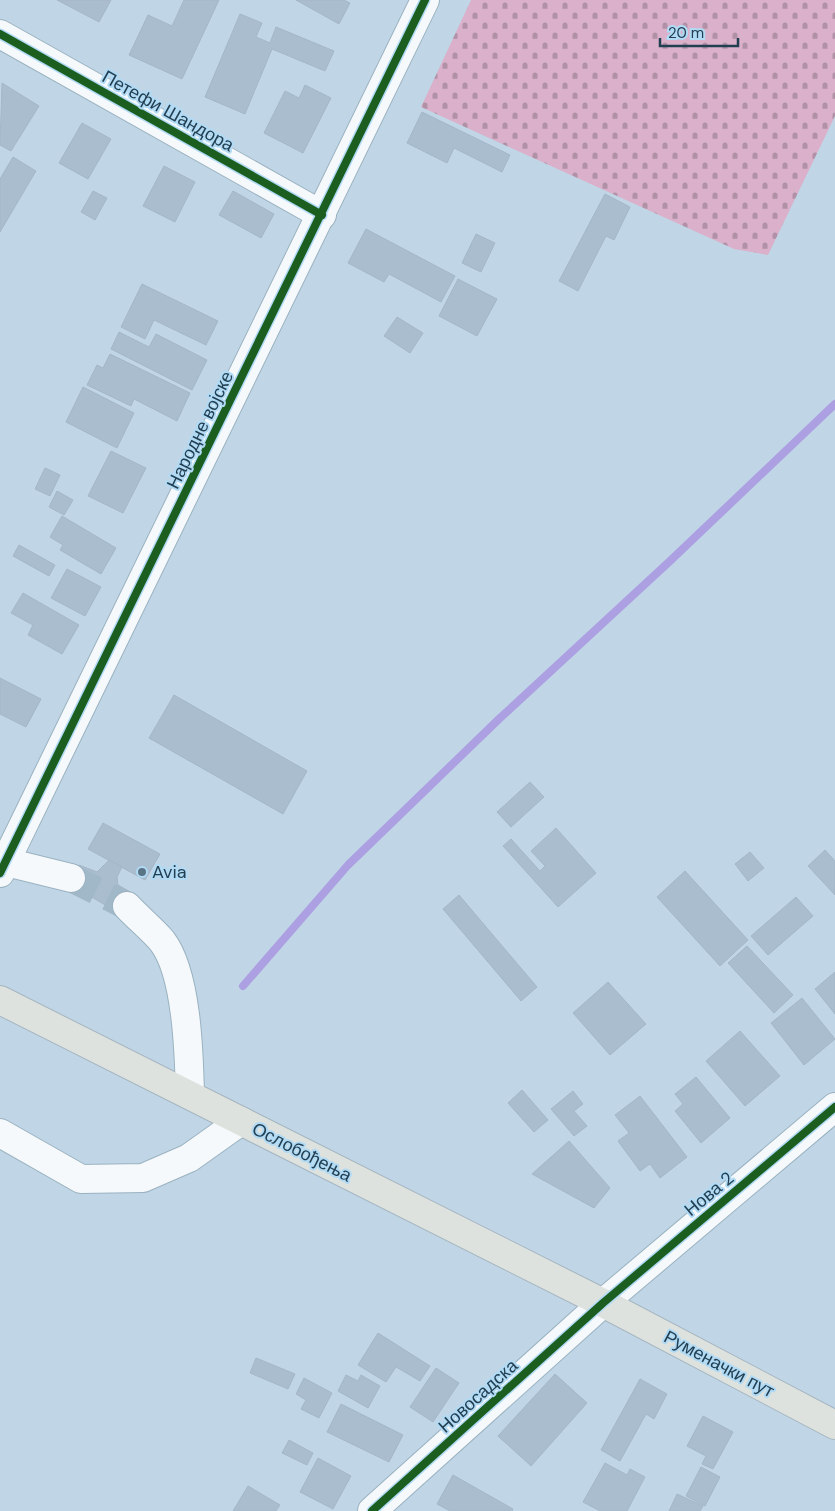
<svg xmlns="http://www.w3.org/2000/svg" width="835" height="1511" viewBox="0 0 835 1511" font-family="'DM Sans',sans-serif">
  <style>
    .cemetery { fill: url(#cemetery-stones) }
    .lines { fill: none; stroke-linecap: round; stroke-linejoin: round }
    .stream { stroke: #ac9fe2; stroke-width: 8 }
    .building { fill: #aabdcf; stroke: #a4b6c8 }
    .minor-tunnel { stroke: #a0b8c8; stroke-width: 28; stroke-dasharray: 28 14; stroke-linecap: butt }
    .minor-casing { stroke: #9ab2c1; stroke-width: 30 }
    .major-casing { stroke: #a5b5c0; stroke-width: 30 }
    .minor { stroke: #f6f9fb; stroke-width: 28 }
    .major { stroke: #dee2de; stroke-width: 28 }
    .cycleway-casing { stroke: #b1daf5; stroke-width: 11 }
    .cycleway { stroke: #1b5e20; stroke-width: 8 }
    .poi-dot { fill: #597485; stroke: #b1daf5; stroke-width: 2 }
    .labels { text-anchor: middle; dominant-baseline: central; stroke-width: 4; stroke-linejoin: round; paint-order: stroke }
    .street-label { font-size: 18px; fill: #223f51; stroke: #b1daf5 }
    .poi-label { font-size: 18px; fill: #223f51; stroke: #b1daf5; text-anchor: start }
  </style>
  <defs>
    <pattern id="cemetery-stones" width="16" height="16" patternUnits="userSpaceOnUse" patternTransform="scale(1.25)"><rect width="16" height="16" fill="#dab0ca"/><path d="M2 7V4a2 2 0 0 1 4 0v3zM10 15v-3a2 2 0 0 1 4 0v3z" fill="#b091a6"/></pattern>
  </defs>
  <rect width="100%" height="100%" fill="#c0d6e6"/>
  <!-- cemetery -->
  <path class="cemetery" d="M471,0H835V116L768,255L734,249L421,107Z"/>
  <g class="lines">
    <!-- stream -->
    <path class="stream" d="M243,986L348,865L499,719L670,561L835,404"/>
  </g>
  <!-- building -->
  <g class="building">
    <path d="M57,0H111L99,22Z"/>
    <path d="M184,0H219L182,79L129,55L148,15L172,26Z"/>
    <path d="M296,0H344L350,3L339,24Z"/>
    <path d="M240,14L262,23L256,37L270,43L276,27L334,51L325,71L272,49L245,114L205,97Z"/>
    <path d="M2,83L39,106L11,151L0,145Z"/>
    <path d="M305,85L331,98L303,153L264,133L285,91L299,98Z"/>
    <path d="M422,112L510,155L502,172L454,148L447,163L407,143Z"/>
    <path d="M82,123L111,139L88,179L59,163Z"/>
    <path d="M13,157L36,171L0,232V179Z"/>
    <path d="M164,166L195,182L175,222L143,206Z"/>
    <path d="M93,191L107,198L95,220L81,212Z"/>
    <path d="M233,191L274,214L261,238L219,215Z"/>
    <path d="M605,194L630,207L614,240L606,236L578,291L559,281Z"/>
    <path d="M366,229L455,276L441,302L389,274L384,282L348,263Z"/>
    <path d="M476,234L495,243L481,272L462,263Z"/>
    <path d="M458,279L497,299L477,336L439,316Z"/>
    <path d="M142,284L218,321L206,345L154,320L145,339L121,327Z"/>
    <path d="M397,317L423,333L410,353L384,336Z"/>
    <path d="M119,332L149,347L156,334L207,360L192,390L111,349Z"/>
    <path d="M110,354L190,393L177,421L134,399L131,406L87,385L97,365L103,368Z"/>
    <path d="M83,387L134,413L117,448L66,422Z"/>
    <path d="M111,451L146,468L123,513L88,496Z"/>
    <path d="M45,468L60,475L50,496L35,489Z"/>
    <path d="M57,491L73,500L64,515L49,507Z"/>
    <path d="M62,516L116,548L101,574L60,550L63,545L50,537Z"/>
    <path d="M19,545L55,565L49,576L13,556Z"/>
    <path d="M67,569L101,587L85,616L51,598Z"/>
    <path d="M23,593L79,625L62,654L28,635L33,625L11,613Z"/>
    <path d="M0,678L41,699L26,727L0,714Z"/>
    <path d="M174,695L307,771L283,814L149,738Z"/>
    <path d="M530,782L544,797L511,827L497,812Z"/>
    <path d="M103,823L160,854L145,880L88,849Z"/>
    <path d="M556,828L596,873L558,907L503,846L511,839L540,871L545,866L531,851Z"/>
    <path d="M825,850L835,861V895L808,866Z"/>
    <path d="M750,852L764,868L748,881L735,864Z"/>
    <path d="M109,860L122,867L117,877L118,885L134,894L122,915L68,883L79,865L97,872Z"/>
    <path d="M685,871L748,940L720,966L657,897Z"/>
    <path d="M459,895L537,987L521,1001L443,909Z"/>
    <path d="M796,897L813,916L768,955L751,936Z"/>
    <path d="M747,946L793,995L774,1013L728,963Z"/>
    <path d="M835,972V1014L815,989Z"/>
    <path d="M608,982L646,1024L610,1055L573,1013Z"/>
    <path d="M802,998L835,1039L804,1065L771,1023Z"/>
    <path d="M740,1031L780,1076L745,1106L706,1061Z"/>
    <path d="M696,1077L730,1118L701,1143L675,1111L683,1104L675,1094Z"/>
    <path d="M522,1090L548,1120L534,1132L508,1103Z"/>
    <path d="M573,1091L583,1104L574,1111L587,1126L574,1136L551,1109Z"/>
    <path d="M640,1096L687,1157L660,1178L650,1164L640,1171L618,1141L629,1133L615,1115Z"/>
    <path d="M569,1141L610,1188L594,1208L532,1174Z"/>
    <path d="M378,1333L430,1366L420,1381L396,1367L386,1382L358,1365Z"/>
    <path d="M256,1358L295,1374L288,1389L250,1373Z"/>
    <path d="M436,1368L459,1383L433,1422L410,1407Z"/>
    <path d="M555,1374L587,1403L531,1466L498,1436Z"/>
    <path d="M346,1375L358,1381L361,1375L380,1386L368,1408L338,1391Z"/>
    <path d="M304,1378L332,1393L319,1418L301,1409L306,1400L296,1394Z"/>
    <path d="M640,1379L667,1394L654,1419L646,1414L620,1461L601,1450Z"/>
    <path d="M341,1404L403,1435L389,1462L327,1432Z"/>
    <path d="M703,1416L733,1432L713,1469L702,1464L706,1456L687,1446Z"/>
    <path d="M289,1440L313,1453L307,1465L282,1453Z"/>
    <path d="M318,1458L351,1476L333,1509L300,1492Z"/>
    <path d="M605,1463L627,1475L630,1469L645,1477L627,1511H600L583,1502Z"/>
    <path d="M701,1467L720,1477L705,1506L686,1496Z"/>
    <path d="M453,1475L513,1509L512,1511H450L437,1504Z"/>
    <path d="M248,1486L280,1505L276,1511H233Z"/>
    <path d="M677,1494L703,1506L700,1511H669Z"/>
  </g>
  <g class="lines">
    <!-- minor-tunnel -->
    <path class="minor-tunnel" d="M71,878L127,906"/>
    <!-- minor casing -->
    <g class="minor-casing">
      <g id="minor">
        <path d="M0,34L322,215"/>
        <path d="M6,862L71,878"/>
        <path d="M0,873L425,0"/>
        <path d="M127,906C138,918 152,929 162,941C187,973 189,1054 190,1094"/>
        <path d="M0,1133L81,1179L143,1178L189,1158L241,1121"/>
        <path d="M372,1511L603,1303L835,1107"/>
      </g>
    </g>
    <!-- major casing -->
    <g class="major-casing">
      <path id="major" d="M0,1000L603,1303L835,1425"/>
    </g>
    <!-- minor -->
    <use href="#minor" class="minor"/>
    <!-- major -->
    <use href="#major" class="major"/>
    <!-- cycleway casing -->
    <g class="cycleway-casing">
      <g id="cycleway">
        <path d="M0,34L322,215"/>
        <path d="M0,873L425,0"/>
        <path d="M372,1511L603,1303L835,1107"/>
      </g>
    </g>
    <!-- cycleway -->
    <use href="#cycleway" class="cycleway"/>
  </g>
  <!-- markers -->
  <circle class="poi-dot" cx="142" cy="872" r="5"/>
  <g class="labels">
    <!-- street labels -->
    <g class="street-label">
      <text transform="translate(168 111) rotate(29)">Петефи Шандора</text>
      <text transform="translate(200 430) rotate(-64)">Народне војске</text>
      <text transform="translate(302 1152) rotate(27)">Ослобођења</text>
      <text transform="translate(709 1194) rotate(-40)">Нова 2</text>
      <text transform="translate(719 1364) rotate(28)">Руменачки пут</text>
      <text transform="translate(478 1396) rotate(-42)">Новосадска</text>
    </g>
    <!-- poi labels -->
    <g class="poi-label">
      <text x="152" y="872">Avia</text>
    </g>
  </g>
  <!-- scale -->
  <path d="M660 38v8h78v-8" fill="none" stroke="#223f51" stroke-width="2.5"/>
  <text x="668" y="38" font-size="15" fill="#223f51" stroke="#b1daf5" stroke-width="4" paint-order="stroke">20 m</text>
</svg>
